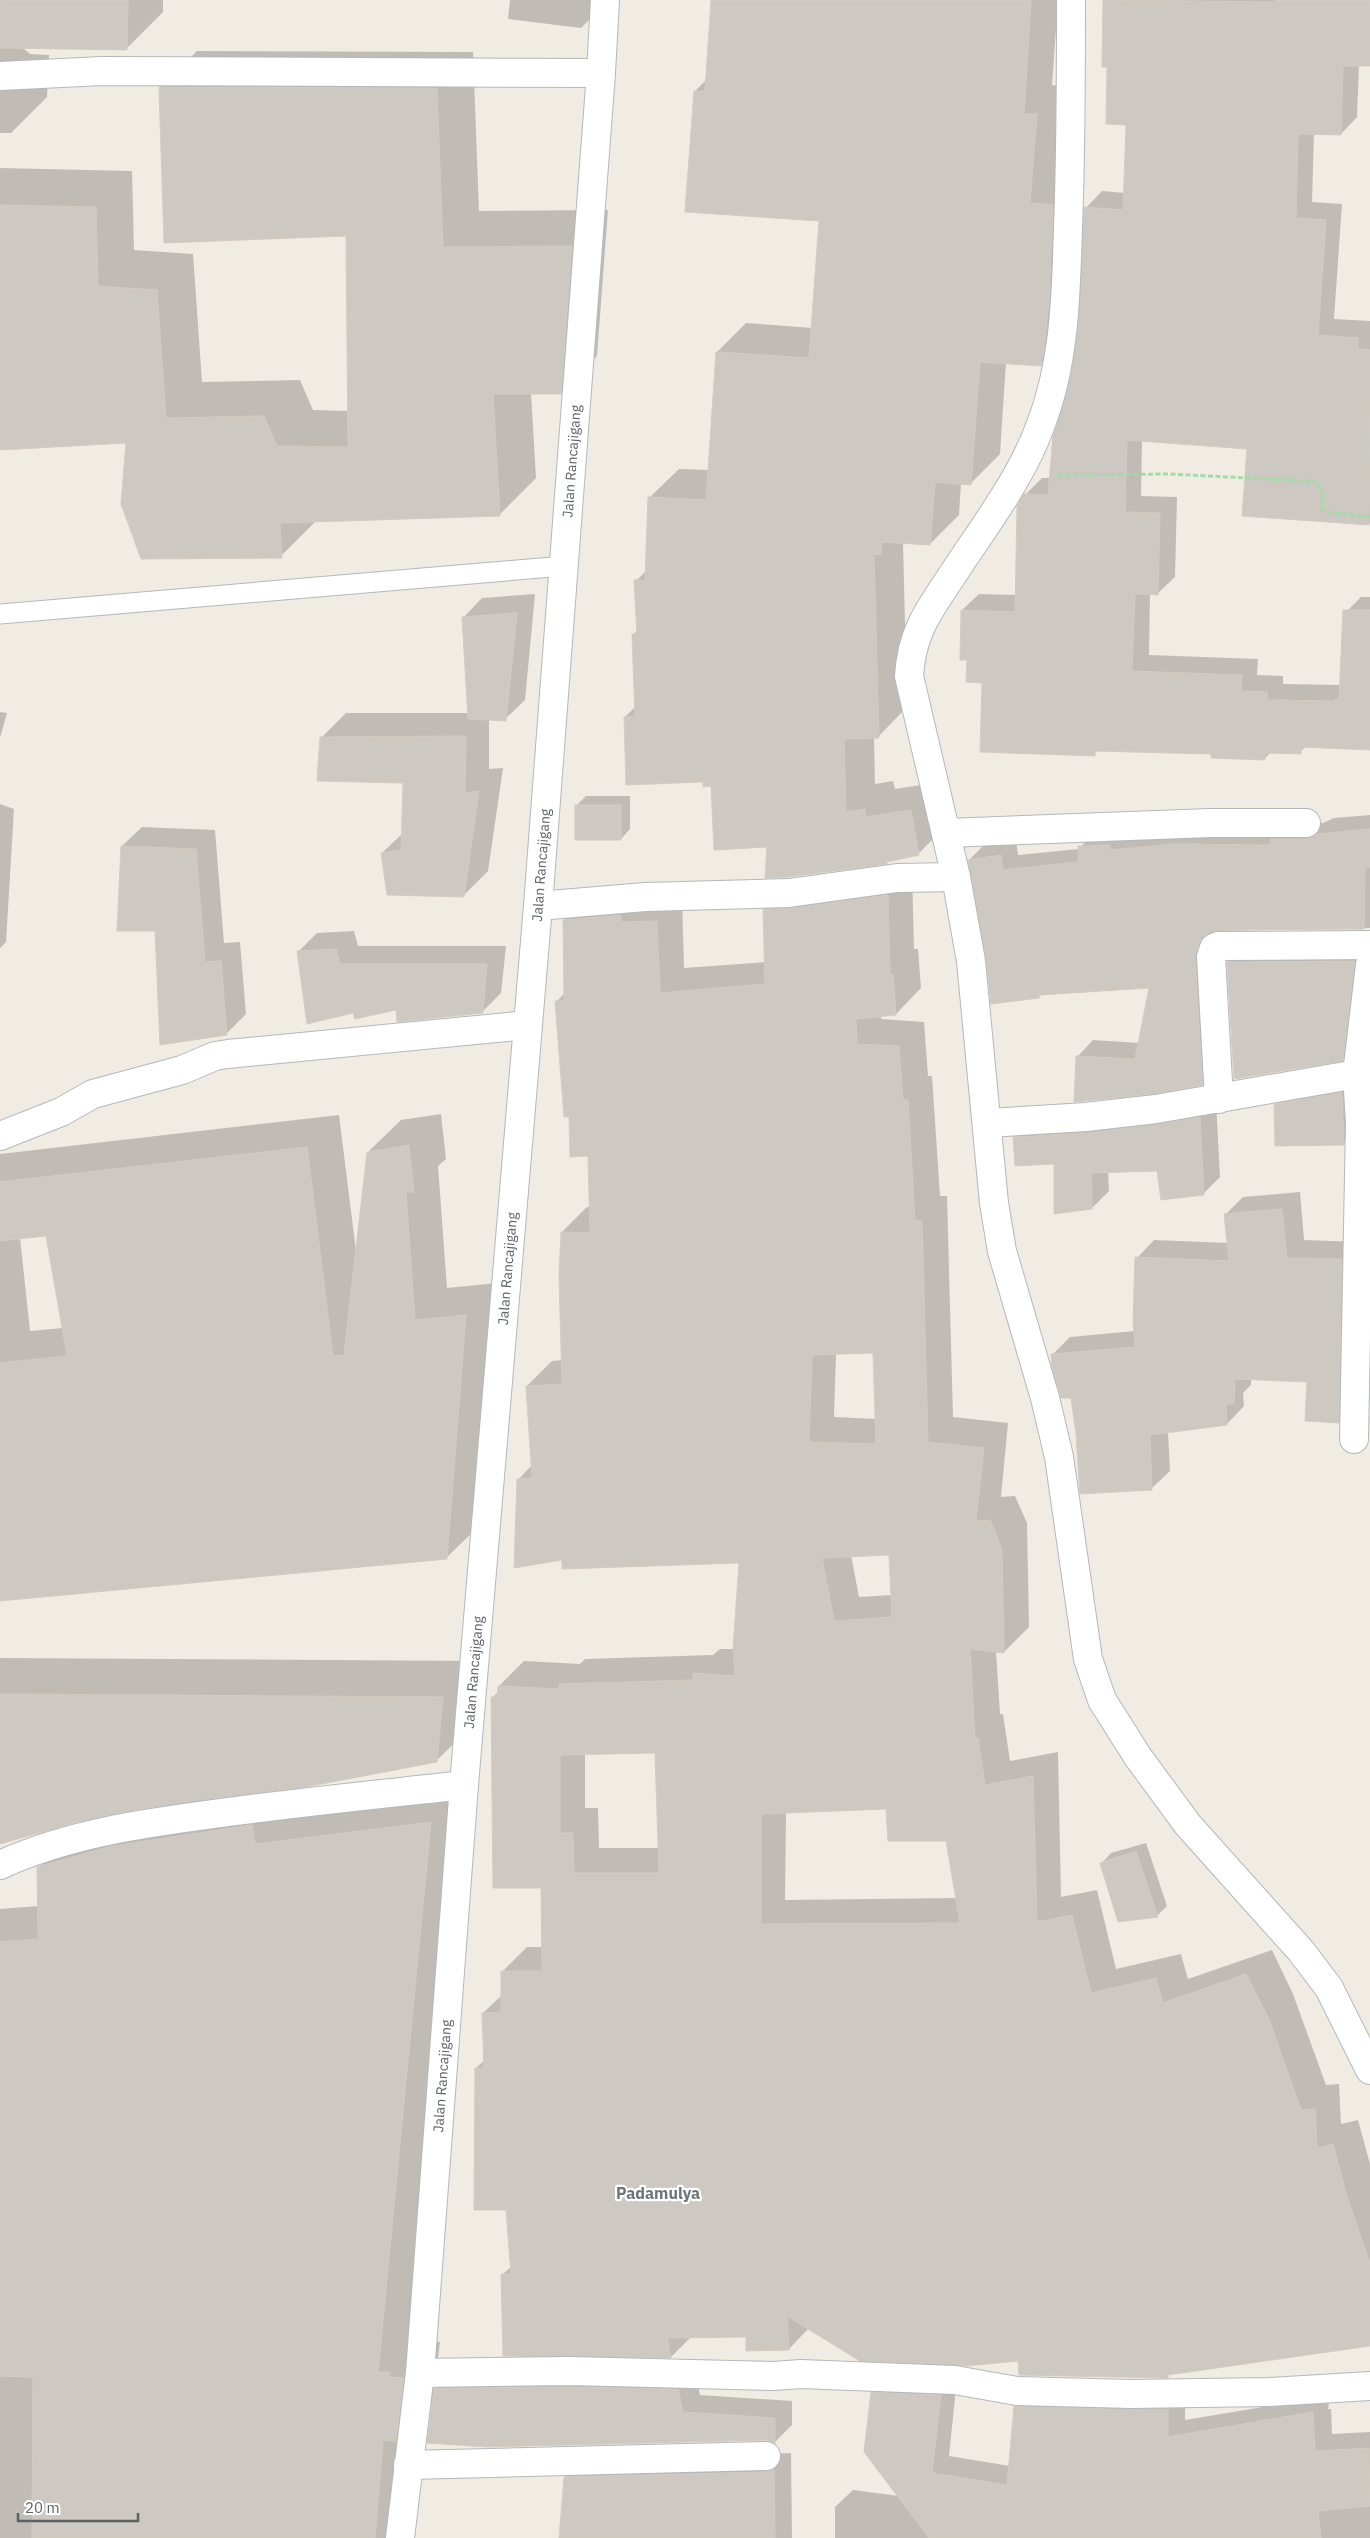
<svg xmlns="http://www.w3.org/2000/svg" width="1370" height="2538" viewBox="0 0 1370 2538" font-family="'IBM Plex Sans',sans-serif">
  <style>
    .shadow { fill: #0003; fill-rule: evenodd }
    .building { fill: #cdc8c2; stroke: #d5cbc1; fill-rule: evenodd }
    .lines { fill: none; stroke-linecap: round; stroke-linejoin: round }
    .service-casing { stroke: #b4b8bc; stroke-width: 21 }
    .minor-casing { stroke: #b4b8bc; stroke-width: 30 }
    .secondary-casing { stroke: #b2b9bd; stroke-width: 30 }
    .path { stroke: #9fdda4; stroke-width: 3; stroke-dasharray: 5 2.5; stroke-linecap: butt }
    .service { stroke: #fff; stroke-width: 19 }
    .minor { stroke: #fff; stroke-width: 28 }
    .secondary { stroke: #fff; stroke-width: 28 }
    .labels { text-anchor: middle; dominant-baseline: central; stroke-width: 4.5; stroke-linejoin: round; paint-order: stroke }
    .street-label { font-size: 14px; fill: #5b6266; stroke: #fff }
    .quarter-label { font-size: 16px; font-weight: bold; fill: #6c7478; stroke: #fff }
  </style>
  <rect width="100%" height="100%" fill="#f0ebe3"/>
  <!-- shadow -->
  <g class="shadow">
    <path d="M0,0H163V12L127,48L26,47L24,49L30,54L49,55L47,97L11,133H0Z"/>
    <path d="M510,0H609L581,28L508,19Z"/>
    <path d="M712,0H1058L1052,85L1065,86L1070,335L1041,364L1006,362L1000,454L971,483H961L959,515L930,544L903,542L907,707L878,737H874L875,784L893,781L895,789L940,782L947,825L918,854L769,846L712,785L625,717L636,706L633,635L638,630L636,581L647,570L649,498L679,469L709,470L717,352L746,323L813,328L820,220L695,91L707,79Z"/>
    <path d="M1104,0H1370V65H1359L1357,117L1341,134L1314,133L1312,202L1342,204L1334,319L1370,321V523L1369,524L1248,448L1142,440L1141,496L1177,497L1175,577L1158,593H1150L1149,655L1258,659L1257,675L1283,676V684L1341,685L1344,614L1361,597H1370V748L1306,746L1300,752H1271L1265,758L1212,753L1099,749L1094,754L983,682L969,659L962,610L979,594L1017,595L1025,495L1042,478H1051L1080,329L1086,208L1102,191L1125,193L1127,124L1108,66H1103Z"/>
    <path d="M197,51L473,52L479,211L608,210L597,356L561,393H531L536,478L499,515L317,520L281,556L127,442L0,449V168L132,171L134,250L193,254L202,382L300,380L313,410L348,411L347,235L160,88Z"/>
    <path d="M535,594L525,700L505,719H489V769L503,768L488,871L463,896L382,853L403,833L404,782L321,738L346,713H468L463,618L482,598Z"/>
    <path d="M0,712L7,713L0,738Z"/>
    <path d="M586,796H630V829L621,839L576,806Z"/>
    <path d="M0,804L14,809L6,942L0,948Z"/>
    <path d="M1370,815V928L1213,931L1211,941L1218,1068L1202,1084L1078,1056L1093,1040L1140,1043L1150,987L1042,994L1039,997L988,958L969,860L985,844L1016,840L1018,855L1079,849L1095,830L1323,823L1334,818Z"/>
    <path d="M142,827L215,830L224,943L240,942L246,1014L226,1034L156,929L122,846Z"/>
    <path d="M912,871L914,949H918L921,988L896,1014L881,1015V1019L924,1022L928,1076H932L940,1196H947L953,1417L1008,1423L1001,1497L1015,1496L1027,1523L1029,1627L1004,1652L996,1651L1000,1714H1003L1010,1761L1058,1752L1061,1897L1097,1890L1116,1969L1181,1954L1188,1979L1272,1950L1293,1994L1326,2085L1339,2084L1341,2124L1358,2120L1370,2164V2345L1170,2374L1167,2377L1019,2360L809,2328L789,2349L748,2335L691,2337L671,2357L504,2355L503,2274L512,2266L507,2209L476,2068L485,2060L483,2013L502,1995V1972L527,1947H543L542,1886L492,1698L499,1691V1686L524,1661L580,1664L585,1659L713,1655L720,1649H734L741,1561L564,1558L518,1480L532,1465L527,1386L552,1361L563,1360L562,1232L587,1207H591L589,1155L570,1116L556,1002L565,993L564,920L589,895L682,897L684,968L766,962L764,910L789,885ZM874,1352L877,1419L834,1417L836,1353ZM890,1554L892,1595L859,1597L851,1555ZM656,1751L659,1848H599L598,1808H585V1753ZM888,1808L947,1840L957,1898L785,1900L786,1812Z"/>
    <path d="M354,931L358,946H506L501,993L482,1012L397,1008L354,1011L298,952L317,933Z"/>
    <path d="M1370,945L1358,1043L1342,1059L1228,962L1244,946Z"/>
    <path d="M1358,1077L1360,1127L1343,1144L1276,1105L1292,1089Z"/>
    <path d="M1216,1101L1220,1177L1203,1194L1158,1169L1108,1171L1109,1191L1092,1208L1055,1163L1015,1138L1032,1121Z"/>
    <path d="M441,1114L446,1159L438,1166L447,1288L497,1283L479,1526L446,1558L0,1599V1154L339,1115L356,1251L368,1152L401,1120ZM47,1235L63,1328L30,1331L20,1238Z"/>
    <path d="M1300,1192L1304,1240L1359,1242L1356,1404L1338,1421L1308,1380L1251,1378V1385L1243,1393L1244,1406L1227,1424L1168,1432L1170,1471L1152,1488L1081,1492L1077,1434L1072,1396L1053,1354L1070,1337L1135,1331L1137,1258L1154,1240L1228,1243L1225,1215L1243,1197Z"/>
    <path d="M0,1658L479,1661L473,1725L436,1761L288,1788L291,1808L467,1786L425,2341L440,2342L434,2390L453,2371L695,2372L700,2395L792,2401V2425L775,2442L766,2439L434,2402L418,2417L407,2538H0V1909L39,1906V1867L75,1831L176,1805V1803L134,1809L77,1821L0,1843Z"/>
    <path d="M1146,1843L1167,1906L1157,1916L1102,1863L1111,1853Z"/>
    <path d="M890,2375L957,2378L949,2456L1010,2466L1015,2407L1033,2389L1185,2392V2420L1330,2396L1328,2409H1331L1332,2434L1370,2432V2538H835V2507L853,2490L899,2496L872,2393Z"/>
    <path d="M791,2453L792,2538H561L566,2477L583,2460Z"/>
  </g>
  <!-- building -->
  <g class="building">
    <path d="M0,0H128L127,50L0,48Z"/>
    <path d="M711,0H1031L1024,114H1037L1030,203L1053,205L1049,301L1044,349L1041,366L980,362L971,485L935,482L930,545L882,542L881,555L874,554L879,738L844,739L846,812L865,809L866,817L911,810L919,855L887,862V864L788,877L765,878L767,847L714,850L711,786L703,787V782L626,785L624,717L635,716L632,634H637L634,580H645L648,497L706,500L716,352L809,358L819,221L685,212L694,91H705Z"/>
    <path d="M1103,0L1275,2V0H1370V66H1343L1341,135L1298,134L1296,218L1326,220L1318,335L1358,338V349L1370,350L1369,525L1242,516L1247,449L1127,440L1125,512L1160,513L1158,595L1135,594L1132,671L1242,675L1241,691L1267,692V700L1335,701V699L1339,700L1343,610H1370V750L1301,747V754L1265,753V760L1211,758V754L1095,751V756L980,752L982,683L966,682L967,660H960L961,610L1015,612L1017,506L1024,494L1048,495L1053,436L1070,380L1078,329L1084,207L1123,210L1126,125L1106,124L1107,67H1102Z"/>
    <path d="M159,87L437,88L443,247L572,246L561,394H493L500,516L280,523L282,558L141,559L121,504L126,443L0,450V205L96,207L98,286L157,290L166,418L264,416L277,446L348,447L346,236L164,243Z"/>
    <path d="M517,613L506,721L468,719L462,617Z"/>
    <path d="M466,736L465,793L479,791L464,897L387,895L381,853L401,850L403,783L317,781L320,737Z"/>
    <rect x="575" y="805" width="46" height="35"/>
    <path d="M1370,829V867H1365L1364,929L1218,930L1207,934L1200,942L1195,958L1203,1085L1154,1094L1074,1102L1076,1056L1135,1059L1149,988L1039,995V998L991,1004L986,958L968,860L1001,855L1003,870L1078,862V846L1110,845V850L1174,844L1270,845L1271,839H1306L1317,834Z"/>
    <path d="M121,846L196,849L205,962L221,961L227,1035L160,1045L155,931H117Z"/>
    <path d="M888,895L890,974H893L896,1015L856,1019L857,1044L899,1046L903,1100H908L915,1221H922L928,1442L984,1448L976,1521L990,1520L1002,1549L1004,1653L970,1649L975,1739L978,1738L985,1785L1033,1776L1037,1922L1072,1915L1091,1993L1156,1978L1163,2003L1246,1974L1269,2019L1301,2110L1315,2109L1317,2148L1333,2144L1347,2197L1370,2263V2346L1168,2375V2378L1019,2375L1018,2361L966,2366L860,2361L787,2316L789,2350L746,2351V2337L667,2338L671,2358L503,2356L501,2274H511L506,2210H474L475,2068H484L482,2013L501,2012V1971H542L541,1888H493L491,1697H497L498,1686L559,1689V1684L693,1680V1673L735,1676L733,1649L739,1563L562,1569V1560L514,1568L517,1479L532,1478L526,1386L562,1384L559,1276L561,1232L590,1233L588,1156L570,1157L569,1117H564L555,1001H564L563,920L621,915V922L657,921L660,993L765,984L763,909L791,908ZM873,1353L876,1444L809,1442L812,1355ZM889,1555L892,1617L834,1621L822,1558ZM655,1753L659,1873H574L573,1833H560V1755ZM886,1809L888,1841H946L960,1923L761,1924V1814Z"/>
    <path d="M336,949L340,964H487L483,1013L397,1022L396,1010L355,1019L353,1013L307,1024L297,951Z"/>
    <path d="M1355,961L1343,1061L1234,1079L1227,962Z"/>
    <path d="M1342,1092L1344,1145L1275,1146L1274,1104Z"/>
    <path d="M1200,1117L1204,1195L1161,1200L1157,1171L1091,1173L1092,1209L1054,1214V1164L1015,1166L1013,1137L1088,1133Z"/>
    <path d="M409,1145L414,1192H406L415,1320L466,1315L447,1559L0,1601V1363L67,1356L46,1236L0,1241V1182L307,1147L333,1356L344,1355L367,1152Z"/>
    <path d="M1282,1209L1287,1258L1342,1259L1339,1423L1305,1421L1307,1382L1235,1379L1234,1404H1226L1227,1425L1150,1435L1152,1490L1080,1494L1076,1434L1071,1398H1061L1052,1368L1051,1354L1135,1347L1133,1322L1135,1257L1229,1261L1224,1214Z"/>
    <path d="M0,1694L443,1697L437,1762L306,1787L134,1810L77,1822L0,1844Z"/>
    <path d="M431,1822L378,2372H389V2377L404,2378L396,2441L383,2440L375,2538H32L33,2377L0,2376V1942L38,1939L37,1867L112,1846L252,1825L255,1844Z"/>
    <path d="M1136,1851L1158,1917L1118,1922L1100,1863Z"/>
    <path d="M569,2387L678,2389L683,2412L775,2418V2444L766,2440L487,2447L427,2443L434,2388Z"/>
    <path d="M871,2392L941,2395L932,2473L1007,2485L1014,2406L1168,2409V2437L1313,2412L1315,2451L1369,2448L1370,2506L1318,2511L1321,2538H929L864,2452Z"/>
    <path d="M774,2469L775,2538H559L564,2477L766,2472Z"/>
  </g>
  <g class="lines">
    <!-- service casing -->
    <g class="service-casing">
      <path id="service" d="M0,614L564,566"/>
    </g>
    <!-- minor casing -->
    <g class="minor-casing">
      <g id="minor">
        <path d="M1071,0C1071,76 1071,151 1068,227C1066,294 1065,361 1041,424C1022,477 986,524 955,571C931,608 912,629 909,676L956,877L971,961L994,1203L1002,1251L1045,1398L1059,1457L1088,1659L1102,1700L1138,1757L1188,1825L1301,1951L1329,1988L1370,2070"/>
        <path d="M0,76L102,71L601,73"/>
        <path d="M946,833L1210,823H1306"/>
        <path d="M538,906L645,897L789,893L897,878L956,877"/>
        <path d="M1219,1099L1211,957L1214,948L1218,946L1370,945"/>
        <path d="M988,1123L1086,1117L1156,1109L1357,1074L1370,965"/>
        <path d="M0,1136L61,1112L93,1094L182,1070L215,1056L228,1054L528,1025"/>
        <path d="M1354,1439L1360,1123L1357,1074"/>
        <path d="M0,1865C70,1833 146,1823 221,1813C302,1802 383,1794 464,1785"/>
        <path d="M420,2373L569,2371L773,2376L801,2374L955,2380L1017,2391L1131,2394L1269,2392L1370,2386"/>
        <path d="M408,2465L766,2456"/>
      </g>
    </g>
    <!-- secondary casing -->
    <g class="secondary-casing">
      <g id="secondary">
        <path id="s1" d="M400,2538L420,2373L464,1785L538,906L601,73L605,0"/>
      </g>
    </g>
    <!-- path -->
    <path class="path" d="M1058,475L1168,474L1311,481C1325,486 1322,496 1322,509L1325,512L1370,517"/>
    <!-- service -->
    <use href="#service" class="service"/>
    <!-- minor -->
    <use href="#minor" class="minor"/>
    <!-- secondary -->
    <use href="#secondary" class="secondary"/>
  </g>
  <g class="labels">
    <!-- street labels -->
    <g class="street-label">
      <text stroke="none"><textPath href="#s1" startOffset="2084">Jalan Rancajigang</textPath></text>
      <text stroke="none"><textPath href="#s1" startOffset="1679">Jalan Rancajigang</textPath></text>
      <text stroke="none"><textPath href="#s1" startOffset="1274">Jalan Rancajigang</textPath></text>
      <text stroke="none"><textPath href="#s1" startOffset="869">Jalan Rancajigang</textPath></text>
      <text stroke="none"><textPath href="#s1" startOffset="464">Jalan Rancajigang</textPath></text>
    </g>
    <!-- quarter labels -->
    <g class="quarter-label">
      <text x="658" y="2193">Padamulya</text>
    </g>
  </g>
  <!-- scale -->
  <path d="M18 2513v8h120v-8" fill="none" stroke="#5b6266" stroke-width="2.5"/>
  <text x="25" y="2513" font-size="15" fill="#5b6266" stroke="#ffffff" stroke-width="4" paint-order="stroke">20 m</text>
</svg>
